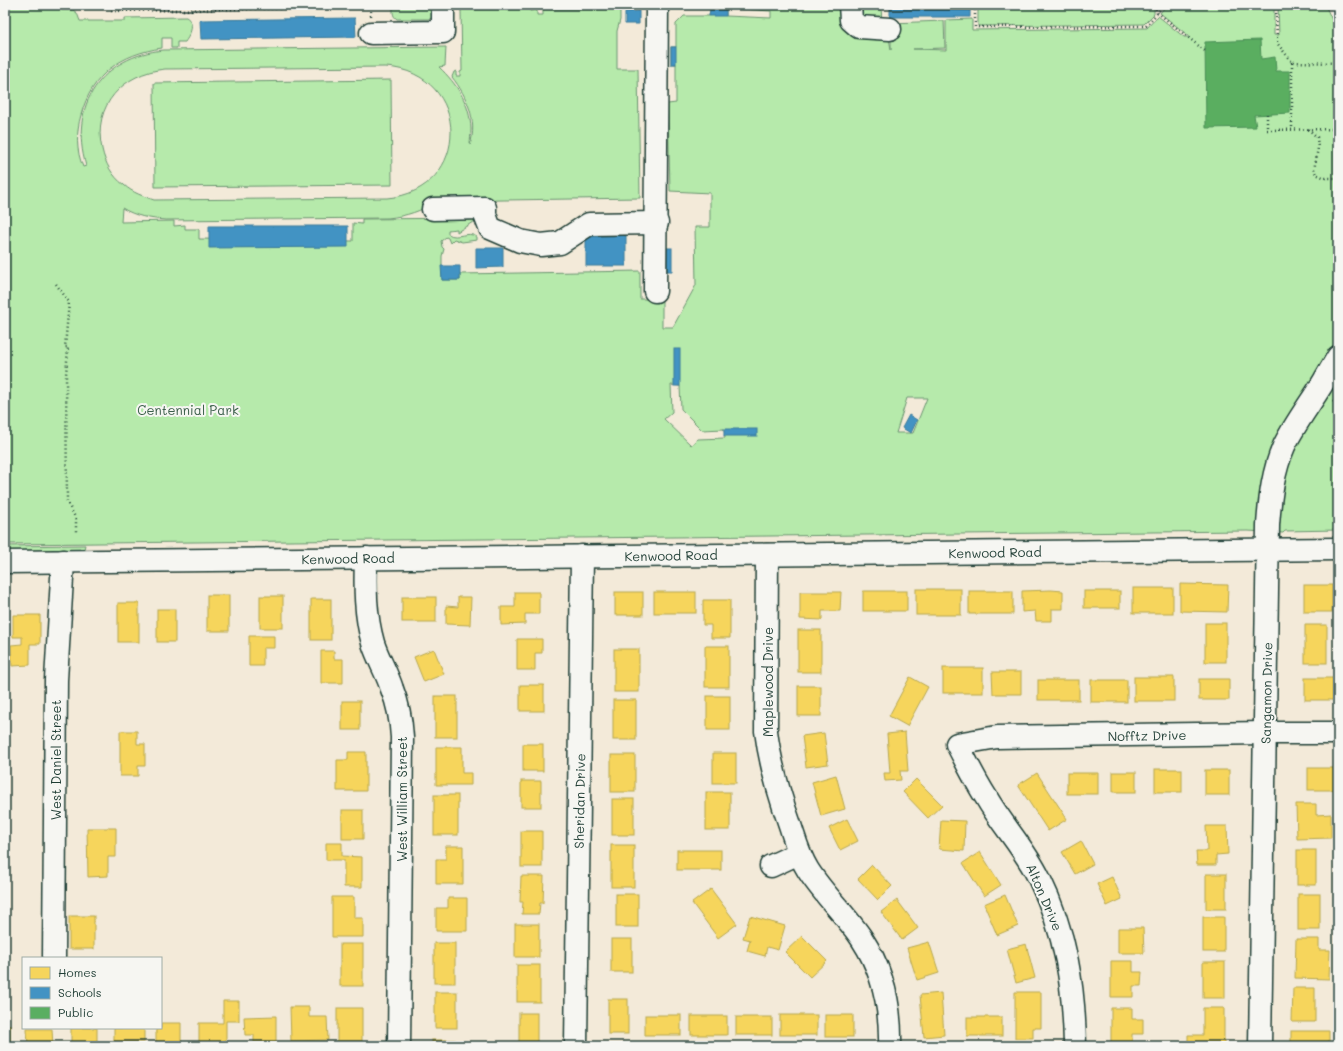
<svg xmlns="http://www.w3.org/2000/svg" width="1343" height="1051" viewBox="0 0 1343 1051" font-family="Mali,sans-serif">
  <style>
    .green { fill: #b6eaab; stroke: #6a9470; fill-rule: evenodd }
    .homes { fill: #f6d55c; stroke: #b6a750 }
    .schools { fill: #4393c3; stroke: #387998 }
    .public { fill: #5aae61; stroke: #488c54 }
    .lines { fill: none; stroke-linecap: round; stroke-linejoin: round }
    .minor-casing { stroke: #1f3d34; stroke-width: 25 }
    .path { stroke: #1f3d34; stroke-width: 2.5; stroke-dasharray: 1 3; stroke-linecap: butt }
    .minor { stroke: #f6f6f2; stroke-width: 22 }
    .labels { text-anchor: middle; dominant-baseline: central; stroke-width: 4; stroke-linejoin: round; paint-order: stroke }
    .park-label { font-size: 13px; fill: #3d604c; stroke: #f6f6f2 }
    .street-label { font-size: 13px; fill: #1f3d34; stroke: #f6f6f2 }
  </style>
  <rect width="100%" height="100%" fill="#f3ead9"/>
  <filter id="ink" filterUnits="userSpaceOnUse"><feTurbulence type="fractalNoise" baseFrequency=".025" numOctaves="2"/><feDisplacementMap in="SourceGraphic" scale="8" xChannelSelector="R" yChannelSelector="G"/><feConvolveMatrix kernelMatrix="1 2 1 2 8 2 1 2 1" color-interpolation-filters="sRGB"/></filter>
  <g filter="url(#ink)">
    <!-- green -->
    <g class="green">
      <path d="M5,5H62V10H73L77,13L80,21H125V18L186,17C196,23 190,35 185,42H177V48H171V38H162V48C121,54 92,74 81,115C76,132 76,151 83,167L86,166C68,105 102,56 164,50L446,47L445,66L439,67C457,84 470,104 471,129C471,135 470,140 470,145C478,121 467,96 452,77L454,72L456,71V76H460V72L462,71L461,9H529L530,11L537,10V15H543V9H620V20L617,31V69H638L640,198L437,201C422,211 406,216 388,218L166,220C150,219 135,216 122,208L121,222L174,221V226L185,225V229H199V239L353,241V223L362,224V219L474,218L476,219V222H473L457,232V229L448,230V234C458,240 467,230 477,237V240L462,242L454,239L450,243L448,238L446,237L441,241L442,247L444,249L442,256V280H460V274L640,271V299H662V327H673L696,285L695,227H710V193L670,191L668,104L676,103V64H671V47H676V24L684,16H709L710,10H726V16L771,18V11L741,9L740,5H845L889,37L891,50V23L944,21L945,48L913,49L946,50V20L972,19V30L1147,28L1158,16L1184,37H1190L1160,13L1167,5H1274V35H1279L1278,5H1325L1338,33V530L1285,531L1283,533L1248,531L5,544ZM386,67C472,73 473,191 387,198L154,200C143,196 133,193 124,185C112,176 105,163 102,149C92,106 123,73 165,69ZM671,385L680,386L681,409L702,430L724,429L725,438L698,439L691,445L664,419L672,412ZM907,398H927L913,433H896Z"/>
      <path d="M393,5H435L433,16L430,19H397C392,16 393,11 393,5Z"/>
      <path d="M854,5H881L882,25L862,23Z"/>
      <path d="M1154,5V14L1144,24L978,26V6Z"/>
      <path d="M391,80L392,185L155,187L154,83Z"/>
      <path d="M85,545L84,549L81,550L5,551V546Z"/>
    </g>
    <!-- homes -->
    <g class="homes">
      <path d="M1180,584L1228,585L1227,612L1180,611Z"/>
      <rect x="1304" y="585" width="28" height="27"/>
      <rect x="1133" y="588" width="40" height="25"/>
      <rect x="916" y="589" width="45" height="26"/>
      <path d="M1051,590L1063,591V609H1052V621H1036L1035,611L1022,612V591Z"/>
      <rect x="863" y="591" width="44" height="20"/>
      <rect x="969" y="591" width="44" height="23"/>
      <rect x="1084" y="591" width="36" height="17"/>
      <path d="M515,592H539V614H525V624L501,625V607H515Z"/>
      <rect x="615" y="592" width="28" height="23"/>
      <rect x="654" y="592" width="42" height="21"/>
      <path d="M800,592H841L840,611H822V620L800,619Z"/>
      <rect x="207" y="595" width="22" height="36"/>
      <rect x="260" y="596" width="23" height="32"/>
      <rect x="402" y="597" width="34" height="25"/>
      <path d="M458,597H471L470,625L446,624V606L458,607Z"/>
      <rect x="311" y="599" width="20" height="41"/>
      <path d="M703,600H730V638H711V625H703Z"/>
      <rect x="118" y="603" width="21" height="39"/>
      <rect x="157" y="609" width="18" height="33"/>
      <path d="M13,615H40V644H30V665L12,666L11,645L22,644V637H13Z"/>
      <rect x="1205" y="623" width="21" height="39"/>
      <rect x="1305" y="625" width="22" height="38"/>
      <rect x="798" y="630" width="23" height="42"/>
      <path d="M249,636H274V648H263V666H249Z"/>
      <path d="M517,639H542V653H535V670H517Z"/>
      <rect x="705" y="646" width="24" height="41"/>
      <path d="M434,649L444,674L424,682L414,657Z"/>
      <rect x="614" y="649" width="25" height="43"/>
      <path d="M321,651H334V659H343V683H321Z"/>
      <rect x="943" y="668" width="40" height="25"/>
      <path d="M992,672H1021V694H993Z"/>
      <path d="M910,677L928,687L907,726L889,716Z"/>
      <rect x="1134" y="677" width="40" height="24"/>
      <rect x="1305" y="678" width="33" height="22"/>
      <rect x="1199" y="679" width="30" height="21"/>
      <rect x="1038" y="680" width="41" height="20"/>
      <rect x="1091" y="680" width="36" height="22"/>
      <rect x="520" y="685" width="24" height="26"/>
      <rect x="798" y="686" width="23" height="30"/>
      <rect x="435" y="696" width="22" height="41"/>
      <rect x="707" y="696" width="23" height="34"/>
      <rect x="613" y="700" width="23" height="40"/>
      <rect x="342" y="701" width="18" height="29"/>
      <path d="M120,731H137V744H145V766H138V776H120Z"/>
      <path d="M905,732L908,771H900L901,780L885,781L884,773H890L887,734Z"/>
      <path d="M824,733L828,764L806,767L802,736Z"/>
      <rect x="523" y="744" width="20" height="27"/>
      <path d="M436,747H462V773H471V785H436Z"/>
      <path d="M348,752H366V791H337V760H348Z"/>
      <rect x="713" y="753" width="23" height="30"/>
      <rect x="611" y="755" width="24" height="37"/>
      <rect x="1308" y="768" width="30" height="22"/>
      <rect x="1155" y="769" width="27" height="23"/>
      <rect x="1205" y="770" width="24" height="25"/>
      <rect x="1113" y="772" width="23" height="20"/>
      <path d="M1037,773L1067,819L1048,831L1018,785Z"/>
      <rect x="1067" y="773" width="31" height="21"/>
      <path d="M836,775L845,809L821,816L812,782Z"/>
      <path d="M916,779L942,805L928,818L903,792Z"/>
      <rect x="521" y="781" width="20" height="26"/>
      <rect x="706" y="792" width="24" height="38"/>
      <rect x="434" y="795" width="24" height="40"/>
      <rect x="612" y="799" width="22" height="36"/>
      <path d="M1296,804H1316V815L1331,814V838L1297,839Z"/>
      <rect x="342" y="810" width="21" height="29"/>
      <path d="M847,819L858,841L840,850L829,828Z"/>
      <path d="M941,820L965,821L964,851L939,849Z"/>
      <path d="M1206,826H1227L1228,854L1216,855V865H1197L1196,851H1207Z"/>
      <path d="M87,828H116V857H108V876L88,877Z"/>
      <rect x="521" y="831" width="21" height="36"/>
      <path d="M1081,841L1093,864L1075,874L1062,852Z"/>
      <path d="M326,843H342V856L362,857V887H344V860H326Z"/>
      <rect x="611" y="845" width="23" height="42"/>
      <path d="M446,846H463V884H436V859H446Z"/>
      <rect x="677" y="850" width="44" height="20"/>
      <rect x="1297" y="850" width="19" height="35"/>
      <path d="M980,852L1001,885L984,896L963,863Z"/>
      <path d="M872,865L892,886L878,900L858,879Z"/>
      <rect x="1206" y="874" width="20" height="35"/>
      <path d="M521,876H544L543,903H540L539,914H522L523,902H520Z"/>
      <path d="M1112,877L1122,899L1107,906L1097,884Z"/>
      <path d="M711,889L737,924L718,938L692,903Z"/>
      <rect x="616" y="894" width="22" height="33"/>
      <rect x="1298" y="894" width="22" height="36"/>
      <path d="M1005,895L1018,926L997,935L984,904Z"/>
      <path d="M332,897H354V918H363V937H332Z"/>
      <path d="M448,898H467V931H436V908H448Z"/>
      <path d="M897,900L918,928L902,940L881,912Z"/>
      <rect x="69" y="916" width="25" height="33"/>
      <path d="M750,916L785,926L778,950L767,947L765,956L747,951L750,940L743,938Z"/>
      <rect x="1203" y="917" width="21" height="35"/>
      <rect x="515" y="924" width="24" height="33"/>
      <path d="M1118,928H1143L1144,953H1118Z"/>
      <path d="M802,936L827,961L810,977L785,952Z"/>
      <rect x="611" y="939" width="21" height="33"/>
      <path d="M1296,939H1319V950H1330L1329,979L1295,978Z"/>
      <path d="M929,942L939,973L917,980L907,948Z"/>
      <rect x="434" y="943" width="21" height="40"/>
      <rect x="340" y="944" width="23" height="42"/>
      <path d="M1026,944L1035,978L1016,983L1007,949Z"/>
      <path d="M1111,961H1133V972H1142L1141,986H1133V997H1111Z"/>
      <rect x="1203" y="962" width="22" height="36"/>
      <rect x="517" y="965" width="23" height="37"/>
      <path d="M1293,988H1315V1022H1292Z"/>
      <rect x="435" y="992" width="22" height="36"/>
      <path d="M1015,992H1041V1028H1033V1038H1015Z"/>
      <path d="M941,993L944,1035L924,1037L920,995Z"/>
      <rect x="608" y="999" width="20" height="35"/>
      <path d="M223,1001H239V1021H226V1044H199V1023H223Z"/>
      <path d="M290,1007H309V1017H327L328,1040L291,1041Z"/>
      <rect x="337" y="1008" width="25" height="33"/>
      <path d="M1111,1008H1132V1019H1143V1034H1132V1044H1111Z"/>
      <path d="M1203,1008H1224V1046H1188V1035H1203Z"/>
      <rect x="519" y="1013" width="18" height="33"/>
      <rect x="645" y="1015" width="36" height="20"/>
      <rect x="780" y="1015" width="37" height="20"/>
      <rect x="825" y="1015" width="28" height="22"/>
      <path d="M276,1016V1042H254V1035H245L244,1017Z"/>
      <rect x="691" y="1016" width="36" height="19"/>
      <rect x="736" y="1017" width="36" height="18"/>
      <rect x="967" y="1017" width="35" height="19"/>
      <path d="M161,1023H181V1045H156V1028H161Z"/>
      <rect x="5" y="1025" width="5" height="19"/>
      <rect x="71" y="1028" width="26" height="18"/>
      <rect x="114" y="1028" width="30" height="14"/>
      <path d="M27,1029H52L53,1046H28Z"/>
      <rect x="1291" y="1031" width="38" height="15"/>
      <rect x="432" y="1040" width="23" height="6"/>
    </g>
    <!-- schools -->
    <g class="schools">
      <path d="M890,5H1144L970,6V17H890Z"/>
      <path d="M710,10H726V16H709Z"/>
      <path d="M639,11V24H625V12Z"/>
      <path d="M355,18L356,37L201,39L200,20Z"/>
      <rect x="671" y="47" width="5" height="17"/>
      <path d="M209,226H348V247L209,248Z"/>
      <path d="M626,235V266H586V236Z"/>
      <path d="M476,248H503V267L476,268Z"/>
      <rect x="662" y="248" width="10" height="23"/>
      <path d="M441,266H460V280H442Z"/>
      <rect x="674" y="349" width="6" height="37"/>
      <path d="M909,415L917,420L911,433L902,428Z"/>
      <rect x="724" y="429" width="33" height="7"/>
    </g>
    <!-- public -->
    <path class="public" d="M1260,40L1261,59L1275,57L1276,71H1290V113L1254,115L1256,127L1206,128L1205,42Z"/>
    <g class="lines">
      <!-- minor casing -->
      <g class="minor-casing">
        <g id="minor">
          <path d="M850,5L851,20L859,27L890,29"/>
          <path d="M371,33L443,32V5"/>
          <path d="M433,209L485,208V215L490,228L520,241L541,245L560,243L589,224L657,223"/>
          <path d="M655,291L657,5"/>
          <path d="M767,555L766,731C770,763 779,794 790,825C795,840 799,856 808,870C823,894 846,915 862,939C883,971 891,1008 890,1046"/>
          <path d="M366,558C365,587 365,615 373,643C378,659 387,673 392,689C398,704 401,720 402,737L399,1046"/>
          <path d="M5,562L1338,549"/>
          <path d="M771,866L799,853"/>
          <path d="M54,958L56,680L63,561"/>
          <path d="M576,1046L582,556"/>
          <path d="M1075,1046C1074,986 1066,933 1039,878C1025,849 1002,825 986,797C975,780 966,761 957,744L997,737L1265,733H1338"/>
          <path d="M1260,1046L1268,525C1270,498 1273,471 1284,446C1295,423 1311,403 1324,381C1329,373 1333,365 1338,357"/>
        </g>
      </g>
      <!-- path -->
      <g class="path">
        <path d="M1156,5V11L1158,13L1205,51"/>
        <path d="M1276,5L1277,43L1292,62L1338,63"/>
        <path d="M975,6V27L1146,26L1164,5"/>
        <path d="M111,11L371,7V17"/>
        <path d="M1292,62V130"/>
        <path d="M1267,114V130L1338,129"/>
        <path d="M1308,129L1317,137L1318,148L1314,170L1316,174L1325,178H1338"/>
        <path d="M1338,235V243"/>
        <path d="M56,284L69,302L65,347H68L66,375L67,502L76,519V533"/>
        <path d="M1333,401L1338,405"/>
      </g>
      <!-- minor -->
      <use href="#minor" class="minor"/>
    </g>
  </g>
  <g class="labels">
    <!-- park labels -->
    <g class="park-label">
      <text x="188" y="409">Centennial Park</text>
    </g>
    <!-- street labels -->
    <g class="street-label">
      <text transform="translate(995 552) rotate(-1)">Kenwood Road</text>
      <text transform="translate(671 555) rotate(-1)">Kenwood Road</text>
      <text transform="translate(348 558) rotate(-1)">Kenwood Road</text>
      <text transform="translate(767 682) rotate(-90)">Maplewood Drive</text>
      <text transform="translate(1266 693) rotate(-89)">Sangamon Drive</text>
      <text transform="translate(1147 735) rotate(-1)">Nofftz Drive</text>
      <text transform="translate(55 760) rotate(-90)">West Daniel Street</text>
      <text transform="translate(401 799) rotate(-90)">West William Street</text>
      <text transform="translate(579 801) rotate(-89)">Sheridan Drive</text>
      <text transform="translate(1045 897) rotate(67)">Alton Drive</text>
    </g>
  </g>
  <!-- margin -->
  <rect width="1343" height="1051" fill="none" stroke="#f6f6f2" stroke-width="20"/>
  <rect x="10" y="10" width="1323" height="1031" fill="none" stroke="#1f3d34" stroke-width="1.5" filter="url(#ink)"/>
  <!-- legend -->
  <rect x="22" y="957" width="140" height="72" fill="#f6f6f2" stroke="#a0aca6"/>
  <rect x="30" y="967" width="20" height="12" fill="#f6d55c" stroke="#a0aca6"/>
  <text x="58" y="977" font-size="12" fill="#1f3d34">Homes</text>
  <rect x="30" y="987" width="20" height="12" fill="#4393c3" stroke="#a0aca6"/>
  <text x="58" y="997" font-size="12" fill="#1f3d34">Schools</text>
  <rect x="30" y="1007" width="20" height="12" fill="#5aae61" stroke="#a0aca6"/>
  <text x="58" y="1017" font-size="12" fill="#1f3d34">Public</text>
</svg>
